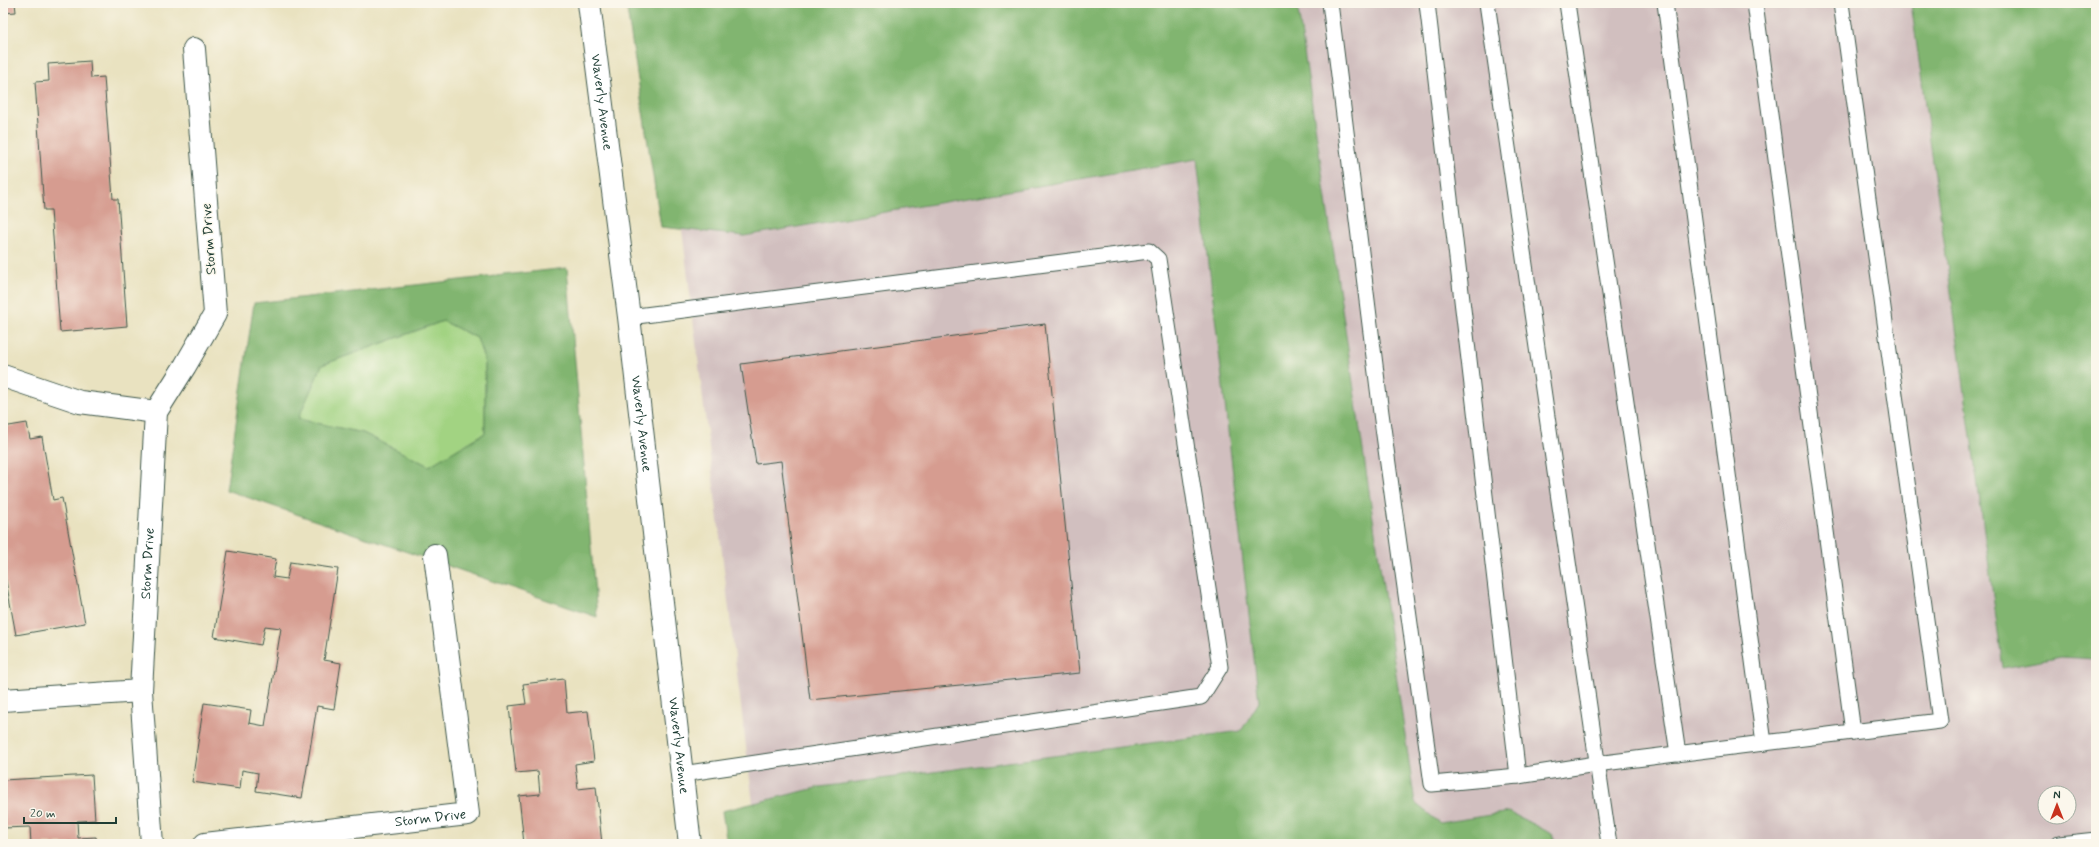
<svg xmlns="http://www.w3.org/2000/svg" width="2099" height="847" viewBox="0 0 2099 847" font-family="Mynerve,sans-serif">
  <style>
    .industrial { fill: #d1bfbf; fill-rule: evenodd }
    .green { fill: #a2d382; stroke: #60885b }
    .forest { fill: #81b570; stroke: #507952; fill-rule: evenodd }
    .building { fill: #d69c90 }
    .lines { fill: none; stroke-linecap: round; stroke-linejoin: round }
    .lane-casing { stroke: #3d5649; stroke-width: 17 }
    .street-casing { stroke: #3d5649; stroke-width: 24 }
    .secondary-casing { stroke: #3d5649; stroke-width: 24 }
    .lane { stroke: #fff; stroke-width: 15 }
    .street { stroke: #fff; stroke-width: 22 }
    .secondary { stroke: #fff; stroke-width: 22 }
    .labels { text-anchor: middle; dominant-baseline: central; stroke-width: 3; stroke-linejoin: round; paint-order: stroke }
    .street-label { font-size: 14px; fill: #1f3d34; stroke: #fbf7ec }
  </style>
  <rect width="100%" height="100%" fill="#fbf7ec"/>
  <filter id="ink" filterUnits="userSpaceOnUse"><feTurbulence type="fractalNoise" baseFrequency=".025" numOctaves="2"/><feDisplacementMap in="SourceGraphic" scale="8" xChannelSelector="R" yChannelSelector="G"/><feConvolveMatrix kernelMatrix="1 2 1 2 8 2 1 2 1" color-interpolation-filters="sRGB"/></filter>
  <filter id="wash" filterUnits="userSpaceOnUse"><feTurbulence type="fractalNoise" baseFrequency=".012" numOctaves="4" result="noise"/><feDisplacementMap in="SourceGraphic" scale="16" xChannelSelector="R" yChannelSelector="G"/><feGaussianBlur stdDeviation="0.9" result="paint"/><feColorMatrix in="noise" values="0 0 0 0 0 0 0 0 0 0 0 0 0 0 0 0 0 1.4 0 .05"/><feComposite in="paint" operator="in"/></filter>
  <g filter="url(#wash)">
    <rect width="100%" height="100%" fill="#e9e2c0"/>
    <!-- industrial -->
    <path class="industrial" d="M654,3H2096V844H758ZM2045,793H2069V817H2045Z"/>
    <!-- green -->
    <path class="green" d="M443,321L477,338L485,362V433L429,466L363,433L297,419L322,365Z"/>
    <!-- forest -->
    <g class="forest">
      <path d="M626,3H1297L1415,803L1440,823L1509,812L1552,834L1557,844H727L722,811L820,787L1241,731L1259,702L1197,159L744,236L661,227Z"/>
      <path d="M1911,3H2096V659L2061,657L2003,668Z"/>
      <path d="M567,268L597,617L226,490L254,303ZM443,321L477,338L485,362V433L429,466L363,433L298,419L322,365Z"/>
    </g>
    <g id="blocks">
      <!-- building -->
      <g class="building">
        <path d="M3,3H15L16,12L3,13Z"/>
        <path d="M90,61L91,78L104,77L113,199H118L127,326L60,332L51,210H44L35,82L49,81L48,64Z"/>
        <path d="M1045,324L1080,673L810,700L781,461L756,464L741,364Z"/>
        <path d="M27,423L30,439L42,437L53,500L62,498L85,623L16,635L3,565V427Z"/>
        <path d="M228,551L276,559L273,577L287,579L290,562L338,569L324,660L341,663L334,709L317,706L302,798L256,791L258,773L242,770L240,789L192,782L204,703L251,710L249,723L265,726L281,628L265,626L261,645L214,637Z"/>
        <path d="M564,679L567,713L588,711L594,761L575,764L578,789L596,787L602,844H524L519,796L540,794L538,771L516,773L509,706L526,704L523,684Z"/>
        <path d="M92,775L95,820L77,821L78,838L96,837L97,844H31L30,827L3,828V780Z"/>
      </g>
    </g>
  </g>
  <g filter="url(#ink)">
    <use href="#blocks" fill-opacity="0" stroke="#3d5649" stroke-width="1"/>
    <g class="lines">
      <!-- lane casing -->
      <g class="lane-casing">
        <g id="lane">
          <path d="M1330,3L1381,413L1432,784L1518,776L1596,764L1940,721L1841,3"/>
          <path d="M1427,3L1518,776"/>
          <path d="M1487,3L1609,844"/>
          <path d="M1567,3L1678,754"/>
          <path d="M1665,3L1764,743"/>
          <path d="M1755,3L1853,732"/>
          <path d="M629,317L1149,251L1158,259L1220,667L1201,697L682,774"/>
          <path d="M2059,844L2096,840"/>
        </g>
      </g>
      <!-- street casing -->
      <g class="street-casing">
        <g id="street">
          <path d="M3,376L80,402L156,412"/>
          <path d="M3,700L141,691"/>
          <path id="s1" d="M152,844L141,691L156,412L185,366L215,314L194,49"/>
          <path id="s2" d="M205,844L468,814L435,555"/>
        </g>
      </g>
      <!-- secondary casing -->
      <g class="secondary-casing">
        <g id="secondary">
          <path id="s3" d="M589,3L629,317L690,844"/>
        </g>
      </g>
      <!-- lane -->
      <use href="#lane" class="lane"/>
      <!-- street -->
      <use href="#street" class="street"/>
      <!-- secondary -->
      <use href="#secondary" class="secondary"/>
    </g>
  </g>
  <g class="labels">
    <!-- street labels -->
    <g class="street-label">
      <text stroke="none"><textPath href="#s3" startOffset="100">Waverly Avenue</textPath></text>
      <text transform="translate(209 239) rotate(-94)">Storm Drive</text>
      <text stroke="none"><textPath href="#s3" startOffset="424">Waverly Avenue</textPath></text>
      <text stroke="none"><textPath href="#s1" startOffset="281">Storm Drive</textPath></text>
      <text stroke="none"><textPath href="#s3" startOffset="748">Waverly Avenue</textPath></text>
      <text stroke="none"><textPath href="#s2" startOffset="227">Storm Drive</textPath></text>
    </g>
  </g>
  <!-- margin -->
  <rect width="2099" height="847" fill="none" stroke="#fbf7ec" stroke-width="16"/>
  <!-- north arrow -->
  <g transform="translate(2057 805)"><circle r="19" fill="#fbf7ec" stroke="#a3ada2"/>
  <path d="M0-3L7 15L0 10L-7 15Z" fill="#c8321e"/>
  <text y="-6" font-size="11" font-weight="bold" text-anchor="middle" fill="#1f3d34">N</text>
  </g>
  <!-- scale -->
  <path d="M24 817v6h92v-6" fill="none" stroke="#1f3d34" stroke-width="2"/>
  <text x="30" y="817" font-size="12" fill="#1f3d34" stroke="#fbf7ec" stroke-width="3" paint-order="stroke">20 m</text>
</svg>
